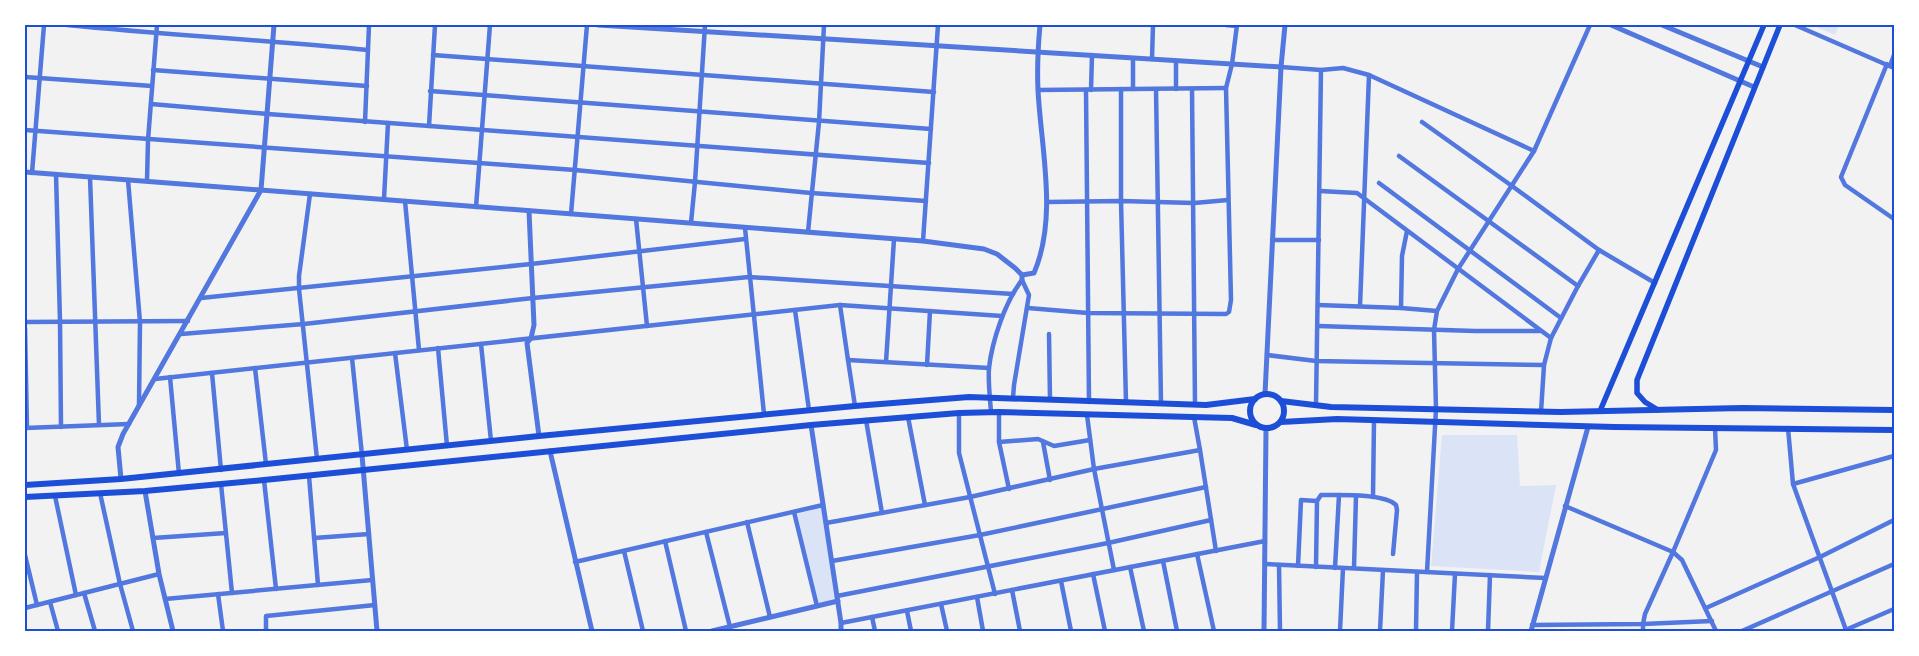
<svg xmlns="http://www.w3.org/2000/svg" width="1919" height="656" viewBox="0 0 1919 656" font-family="'Space Grotesk',sans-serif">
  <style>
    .green { fill: #dbe4f7 }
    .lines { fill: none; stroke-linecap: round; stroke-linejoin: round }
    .minor { stroke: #5277de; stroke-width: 4.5 }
    .tertiary { stroke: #5277de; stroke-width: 5 }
    .secondary { stroke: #1d4ed8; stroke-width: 5.5 }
    .primary { stroke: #1d4ed8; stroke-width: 6 }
    .neatline { fill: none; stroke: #1d4ed8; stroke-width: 2 }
  </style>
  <rect width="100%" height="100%" fill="#f2f2f2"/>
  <!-- green -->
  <g class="green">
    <path d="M1812,25H1839L1835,35Z"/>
    <path d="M1442,435H1517L1520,486L1556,485L1539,572L1431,566Z"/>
    <path d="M823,505L838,601L817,606L794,512Z"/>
  </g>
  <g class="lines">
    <!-- minor -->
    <g class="minor">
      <path d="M67,25C167,35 268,40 368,50"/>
      <path d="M1226,25L1237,26"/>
      <path d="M1795,25L1894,68"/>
      <path d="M433,55L934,92"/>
      <path d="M1152,59L1153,25"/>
      <path d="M1176,61V89"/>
      <path d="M1887,64L1841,177L1845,185L1894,219"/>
      <path d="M1890,66L1894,55"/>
      <path d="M1281,67L1321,70L1343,68L1369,75L1534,151"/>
      <path d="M153,70L367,86"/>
      <path d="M25,77L152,86"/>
      <path d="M1121,89V201L1126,402"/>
      <path d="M1133,89V58"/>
      <path d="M1156,89L1161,403"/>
      <path d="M1192,89L1195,404"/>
      <path d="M1038,90L1226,88"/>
      <path d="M1086,90L1089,402"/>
      <path d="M1091,90L1092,55"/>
      <path d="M430,91L931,129"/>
      <path d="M151,104L268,114L929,163"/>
      <path d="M365,122L369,25"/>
      <path d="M1422,122L1512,186L1599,250L1655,283"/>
      <path d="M429,126L435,25"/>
      <path d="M25,130L575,170L811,193L926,201"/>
      <path d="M1399,156L1578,286"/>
      <path d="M32,173L44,25"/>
      <path d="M56,174L60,321L61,427"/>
      <path d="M90,177L99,425"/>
      <path d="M128,180L140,322L139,405"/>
      <path d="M147,181L148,140L157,25"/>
      <path d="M1379,183L1561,318"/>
      <path d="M1320,191L1357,193L1551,338"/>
      <path d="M310,194L299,276V289L317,459"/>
      <path d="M384,199L388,123"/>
      <path d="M405,201L419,350"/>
      <path d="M1047,202L1121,201L1194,203L1228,200"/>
      <path d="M476,207L490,25"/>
      <path d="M571,214L587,25"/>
      <path d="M636,219L647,326"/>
      <path d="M691,223L695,182L705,25"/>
      <path d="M745,228L764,414"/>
      <path d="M808,232L819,122L824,25"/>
      <path d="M1272,240H1319"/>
      <path d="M923,241L938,25"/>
      <path d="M201,298L531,264L745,239"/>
      <path d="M840,305L848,360"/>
      <path d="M1318,305L1401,308L1437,311"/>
      <path d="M1360,306L1369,75"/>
      <path d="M1028,308L1088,313L1226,314L1229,312L1231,300L1226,88L1232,64L1237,25"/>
      <path d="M1401,308L1402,256L1407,231"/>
      <path d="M795,310L809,410"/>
      <path d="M25,322L188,321"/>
      <path d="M1318,326L1475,331H1540"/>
      <path d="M25,328L27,428"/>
      <path d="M181,334L304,324L533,298L749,277L1013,294"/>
      <path d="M1049,334L1050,400"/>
      <path d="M481,344L491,441"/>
      <path d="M438,348L447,446"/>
      <path d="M395,353L407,450"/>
      <path d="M1267,355L1316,361L1544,365"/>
      <path d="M352,358L362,455"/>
      <path d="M886,362L894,239"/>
      <path d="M927,365L930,311"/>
      <path d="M255,368L266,464"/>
      <path d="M212,373L221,470"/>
      <path d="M170,377L179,474"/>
      <path d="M155,379L840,305L1002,316"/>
      <path d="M1316,405L1321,70"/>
      <path d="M855,406L848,360L989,368"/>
      <path d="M991,412C990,398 988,383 989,368C992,341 1005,302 1022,280L1029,295L1014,385L1013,398"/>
      <path d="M999,412V442L1009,489"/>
      <path d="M1541,412L1544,365L1551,338L1578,286L1599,250"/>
      <path d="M959,413V453L995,594"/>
      <path d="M1087,415L1094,469L1114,570"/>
      <path d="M908,417L925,505"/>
      <path d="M1194,417L1200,450"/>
      <path d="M866,420L882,513"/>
      <path d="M25,428L129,424"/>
      <path d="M1788,428L1793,484L1846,630"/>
      <path d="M999,442L1038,439L1054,446L1090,440"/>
      <path d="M1043,442L1050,480"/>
      <path d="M309,476L318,585"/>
      <path d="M264,480L276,589"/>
      <path d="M221,484L232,593"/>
      <path d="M1793,484L1894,456"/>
      <path d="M100,493L120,584L133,631"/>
      <path d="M55,496L76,595"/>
      <path d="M1373,497L1374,420"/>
      <path d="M1565,506L1673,552L1682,560L1716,631"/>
      <path d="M794,512L817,606"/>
      <path d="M747,522L770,617"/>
      <path d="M826,523L970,497L1094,469L1200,450L1216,551"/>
      <path d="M706,532L730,627"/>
      <path d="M153,538L226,533"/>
      <path d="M314,538L369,534"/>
      <path d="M665,541L686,631"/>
      <path d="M624,551L643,631"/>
      <path d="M1197,554L1214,631"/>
      <path d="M25,555L37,605"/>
      <path d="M832,561L980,535L1206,487"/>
      <path d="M1163,561L1177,631"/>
      <path d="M575,562L823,505"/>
      <path d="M1265,564L1545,578"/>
      <path d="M1279,565L1280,631"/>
      <path d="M1298,566L1301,500L1317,501"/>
      <path d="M1130,567L1144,631"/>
      <path d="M1316,567L1317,501L1321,495C1338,495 1385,493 1396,505L1397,510L1393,554"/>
      <path d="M1335,568L1339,495"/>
      <path d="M1354,568L1356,496"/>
      <path d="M1427,572L1436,409L1434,330L1437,311L1458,269L1534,151L1590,25"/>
      <path d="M1093,574L1105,631"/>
      <path d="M1061,581L1071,631"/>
      <path d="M1012,590L1020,631"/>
      <path d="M84,593L95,631"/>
      <path d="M218,594L223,631"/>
      <path d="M837,596L1108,543L1211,520"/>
      <path d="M977,597L983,631"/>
      <path d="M165,599L372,580"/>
      <path d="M50,602L58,631"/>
      <path d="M941,604L947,631"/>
      <path d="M25,608L159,574"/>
      <path d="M1706,608L1820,557L1894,520"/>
      <path d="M907,611L911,631"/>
      <path d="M872,617L875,631"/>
      <path d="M841,623L1265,541"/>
      <path d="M1532,625L1643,624L1712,621"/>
      <path d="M266,631V616L375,605"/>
      <path d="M1340,631L1343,568"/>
      <path d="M1380,631L1383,570"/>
      <path d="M1416,631L1417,572"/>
      <path d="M1452,631L1455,574"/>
      <path d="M1488,631L1490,575"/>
      <path d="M1643,631V624L1645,614L1673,552L1716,450L1715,428"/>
      <path d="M1742,631L1894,564"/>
      <path d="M1843,631L1894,609"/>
    </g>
    <!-- tertiary -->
    <g class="tertiary">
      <path d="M598,25L1281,67"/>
      <path d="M1611,25L1754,87"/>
      <path d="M1662,25L1763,67"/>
      <path d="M25,172L923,241L984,249L997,254L1015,268L1022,275V280"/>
      <path d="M529,211L534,325L531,338L527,343L539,436"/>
      <path d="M1022,275L1034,273C1058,217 1041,149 1038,90C1037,68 1038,47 1040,25"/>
      <path d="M1265,394L1281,67L1285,25"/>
      <path d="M811,425L841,623V631"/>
      <path d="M550,451L592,631"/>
      <path d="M362,455L377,631"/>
      <path d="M121,479L118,447L123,434L261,190L274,25"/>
      <path d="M145,491L159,574L173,631"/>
      <path d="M712,631L838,601"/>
      <path d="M1264,631L1266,429"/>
      <path d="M1531,631L1588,427"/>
    </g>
    <!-- secondary -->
    <g class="secondary">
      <path d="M1658,410L1645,402L1637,393V380L1780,25"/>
      <path d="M1600,411L1764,25"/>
    </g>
    <!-- primary -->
    <g class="primary">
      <circle cx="1267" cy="411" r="17"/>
      <path d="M1281,401L1331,407L1561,412L1742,408L1894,410"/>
      <path d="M1281,422L1337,419L1614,427L1894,430"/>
      <path d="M25,485L121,479L539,436L855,406L969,397L1206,405L1255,399"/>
      <path d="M25,497L145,491L264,480L811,425L959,413L999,412L1232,418L1256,425"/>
    </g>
  </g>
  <!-- border -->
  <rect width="1919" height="656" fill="none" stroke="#ffffff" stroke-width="52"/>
  <rect x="26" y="26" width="1867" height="604" class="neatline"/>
</svg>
